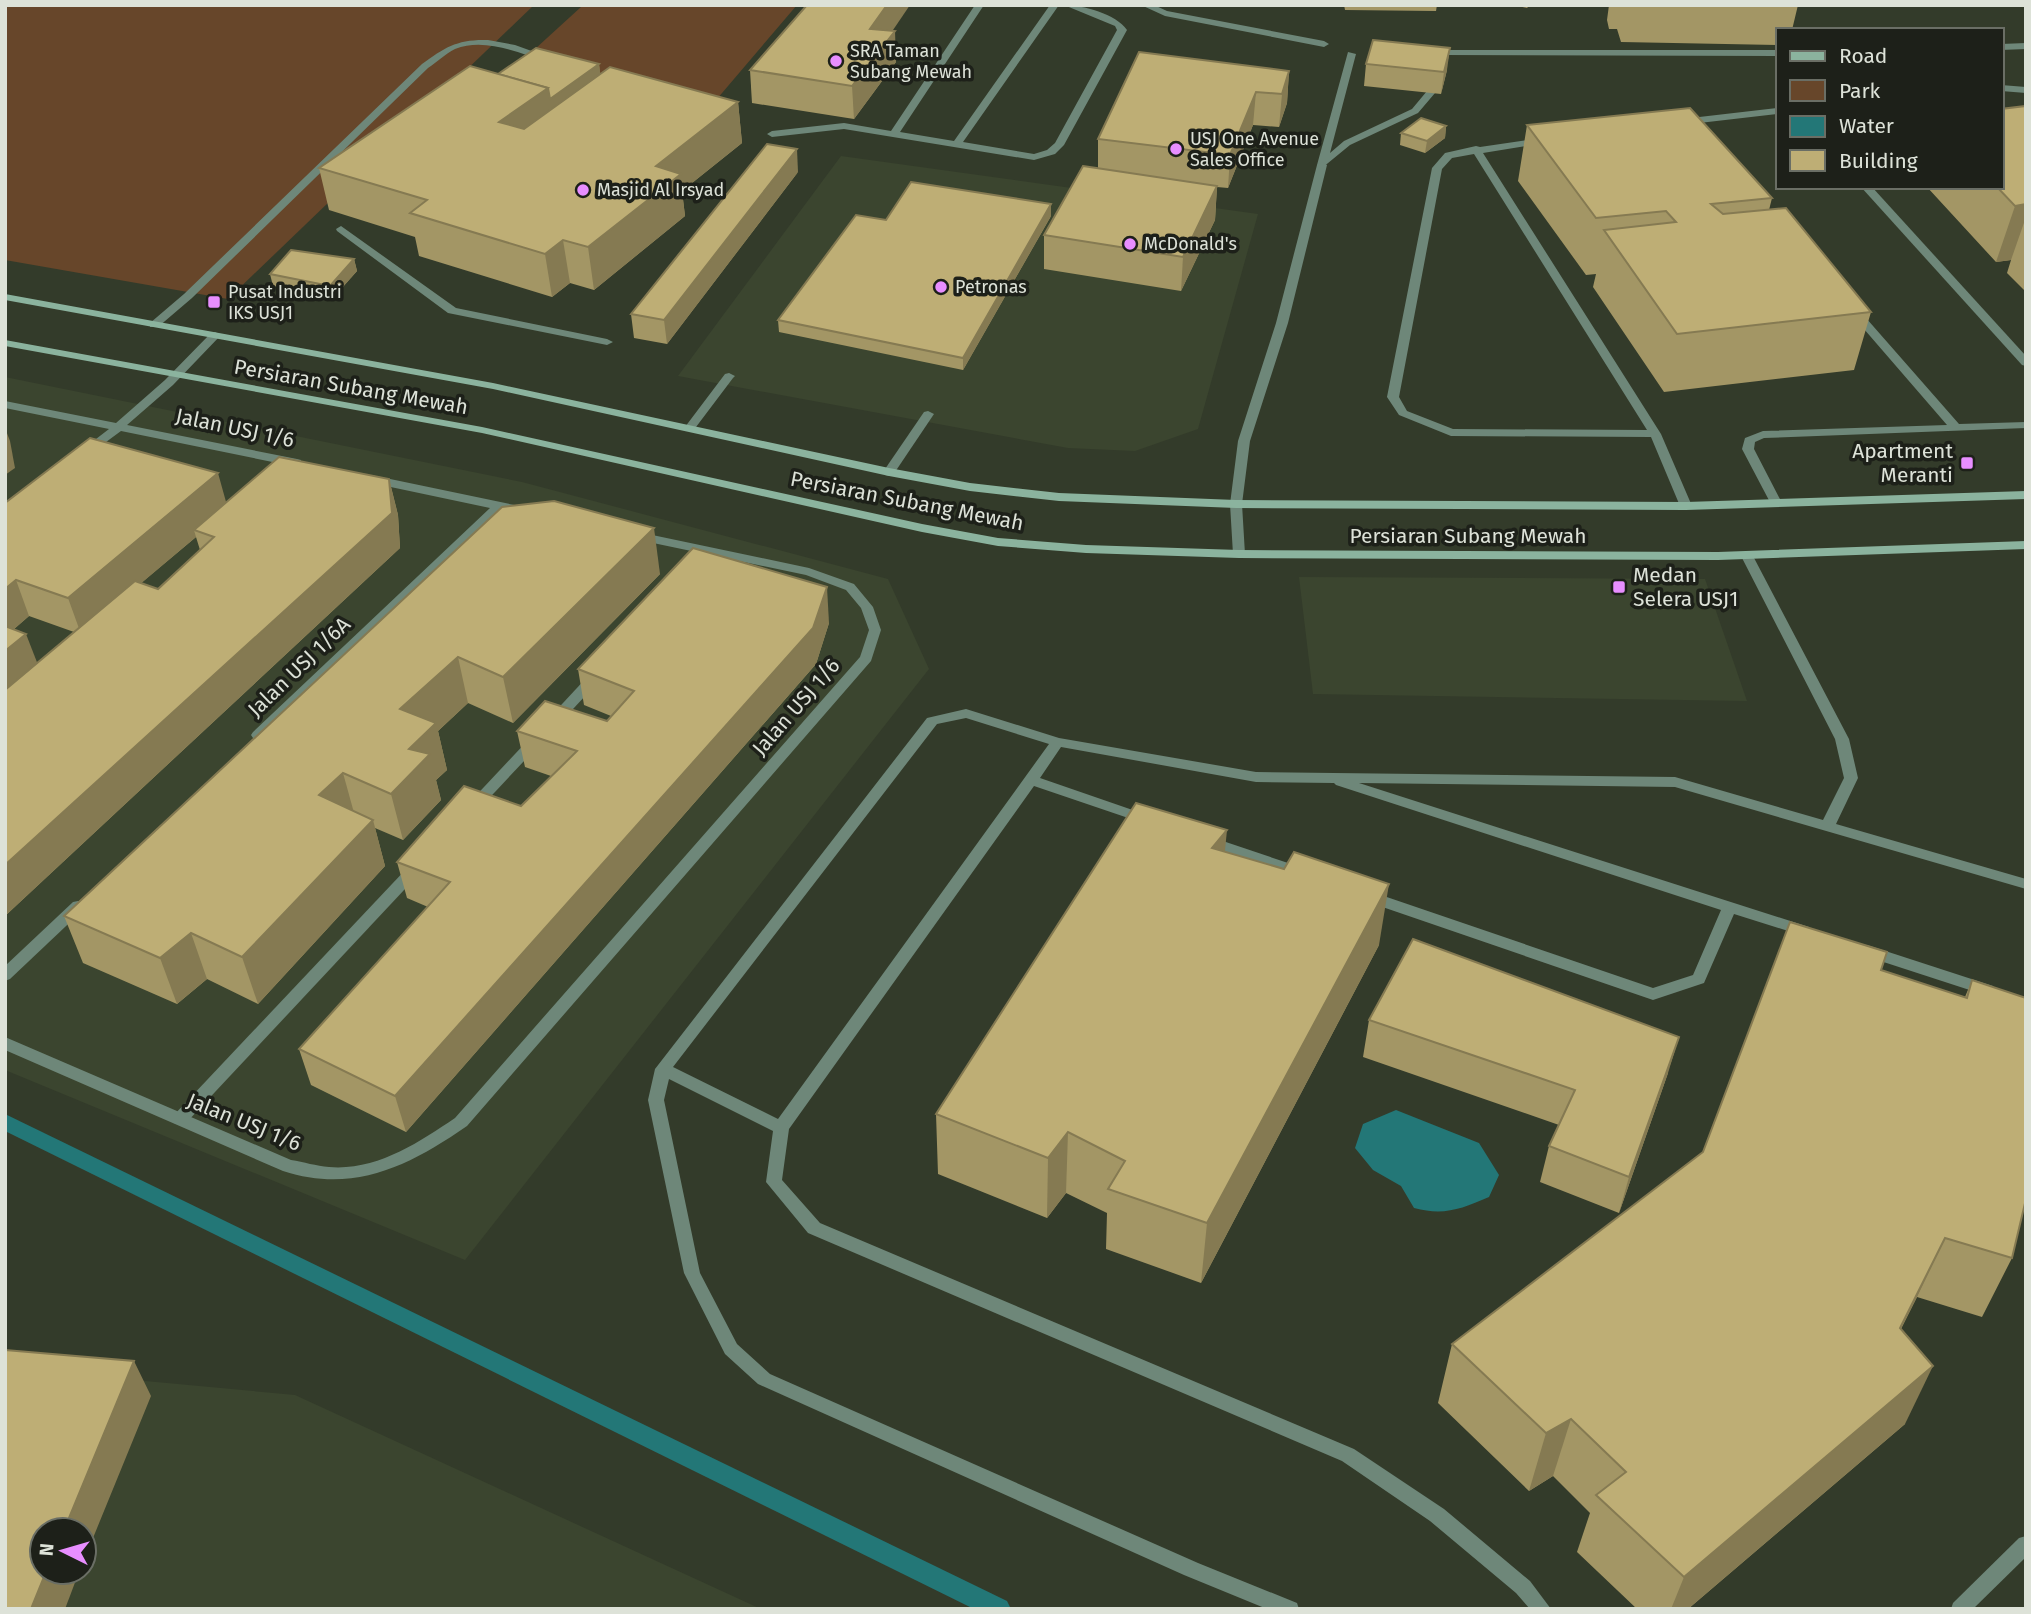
<svg xmlns="http://www.w3.org/2000/svg" width="2031" height="1614" viewBox="0 0 2031 1614" font-family="'Fira Sans',sans-serif">
  <style>
    .built { fill: #3b452f; fill-rule: evenodd }
    .green { fill: #67462a }
    .water { fill: #237777 }
    .lines { fill: none; stroke-linecap: round; stroke-linejoin: round }
    .stream { fill: #237777; fill-rule: evenodd }
    .service { fill: #6e8779; fill-rule: evenodd }
    .minor { fill: #6e8779; fill-rule: evenodd }
    .secondary { fill: #8bb39e; fill-rule: evenodd }
    .wall { fill: #a39665; fill-rule: evenodd }
    .shaded-wall { fill: #857a52 }
    .building { fill: #beae75; stroke: #857a52; stroke-width: 2 }
    .poi-dot { fill: #e88eff; stroke: #1d2019; stroke-width: 2.5 }
    .labels { text-anchor: middle; dominant-baseline: central; stroke-width: 7; stroke-linejoin: round; paint-order: stroke }
    .far-poi-label { font-size: 18px; fill: #dde2d8; stroke: #1d2019; text-anchor: start }
    .street-label { font-size: 21px; fill: #dde2d8; stroke: #1d2019 }
    .poi-label { font-size: 21px; fill: #dde2d8; stroke: #1d2019; text-anchor: end }
  </style>
  <rect width="100%" height="100%" fill="#333b2a"/>
  <!-- built -->
  <g class="built">
    <path d="M841,156L1258,214L1198,429L1135,451L1068,448L678,376Z"/>
    <path d="M5,377L522,482L888,579L929,669L465,1260L5,1070Z"/>
    <path d="M1299,577L1705,579L1747,701L1313,694Z"/>
    <path d="M5,1368L295,1395L761,1609H5ZM42,1530H84V1572H42Z"/>
  </g>
  <!-- green -->
  <g class="green">
    <path d="M5,5H534L228,299L5,260Z"/>
    <path d="M573,5H797L711,106L524,59L581,7Z"/>
  </g>
  <!-- water -->
  <path class="water" d="M1396,1110L1479,1143L1499,1175L1489,1197C1461,1209 1444,1216 1414,1208L1401,1186L1373,1170L1355,1148L1363,1124Z"/>
  <g class="lines">
    <!-- stream -->
    <path class="stream" d="M5,1114L1007,1601L1011,1609H974L5,1131Z"/>
    <!-- service -->
    <g class="service">
      <path d="M975,5H984L900,132L954,141L1050,5H1059L963,142L1034,154L1047,150L1055,143L1117,30L1115,26L1064,5C1083,5 1116,14 1127,30L1064,145L1055,154L1034,160L844,129L772,137L767,134L772,131L844,123L891,131Z"/>
      <path d="M1141,5H1154L1167,11L1324,41L1329,44L1324,47L1165,16Z"/>
      <path d="M488,40L515,45L551,58L546,61C517,53 485,37 455,49C445,54 437,62 428,68L192,298L158,327H150V323L184,294L422,64C445,47 458,39 488,40Z"/>
      <path d="M2026,43V49L2001,50V44Z"/>
      <path d="M1446,50H1777V56L1443,55L1441,53Z"/>
      <path d="M1348,52L1356,54L1330,153L1344,141L1412,109L1427,91L1435,93L1418,113L1350,145L1322,168L1317,165Z"/>
      <path d="M2001,85L2026,87V93L2001,91Z"/>
      <path d="M1777,108V114L1682,125L1677,122L1682,119Z"/>
      <path d="M1541,138L1546,141L1544,143L1483,153L1661,434L1692,506L1690,509H1682L1680,506L1651,437L1451,436L1399,415L1387,397L1432,168L1445,153L1476,146L1480,147ZM1474,154L1647,430L1453,429L1407,411L1399,397L1442,169L1452,158Z"/>
      <path d="M1861,187H1872L2026,356V366L2022,365Z"/>
      <path d="M341,226L456,308L607,339L613,342L607,345L448,313L337,231L336,229Z"/>
      <path d="M1855,309L1859,310L1959,424L2026,422V428L1764,438L1755,442L1754,449L1782,503L1780,506H1772L1742,449L1745,438L1763,431L1947,425L1851,314V310Z"/>
      <path d="M729,373L735,376L733,378L693,431H685V427L725,374Z"/>
      <path d="M928,411L934,414L895,472L889,476L885,475L883,472L924,412Z"/>
      <path d="M1747,552L1753,556L1849,739L1858,778L1836,824L2026,879V889L1675,787L1359,783L1809,927L1811,931L1809,935L1804,936L1734,914L1704,983L1653,1000L1365,901L1363,897L1365,893H1375L1653,988L1693,975L1721,910L1336,785L1334,783L1256,782L1061,747L1040,778L1150,816L1152,819L1150,822H1140L1034,786L789,1129L782,1180L820,1223L1354,1449L1444,1509L1530,1581L1551,1609H1530L1516,1593L1430,1521L1342,1461L808,1233L766,1182L773,1131L669,1079L664,1100L700,1273L737,1344L770,1374L1198,1563L1297,1603L1299,1609H1267L1184,1575L758,1384L725,1354L684,1273L648,1100L655,1069L927,718L966,709L1059,738L1256,772L1675,777L1823,820L1844,778L1835,739L1741,556ZM966,718L1049,744L778,1119L673,1067L937,724Z"/>
      <path d="M594,674L599,675L601,678L599,681L560,723H550L548,720L550,717L589,675Z"/>
      <path d="M534,737L539,739L541,742L539,745L479,809H469L467,806L469,803L529,739Z"/>
      <path d="M1208,836L1306,869L1308,873L1301,878L1203,845L1201,841Z"/>
      <path d="M414,865L419,866L421,870L419,874L186,1123L180,1125L174,1123L172,1119L174,1115L409,866Z"/>
      <path d="M1867,945L1993,986L1996,990L1993,994L1988,996L1862,955L1860,951L1862,947Z"/>
      <path d="M2026,1536V1557L1973,1609H1951L1953,1603L2019,1538Z"/>
    </g>
    <!-- minor -->
    <g class="minor">
      <path d="M1322,162L1327,165L1288,323L1250,441L1242,504L1245,554L1239,558L1233,554L1230,504L1238,441L1276,323L1317,165Z"/>
      <path d="M215,332L221,335L173,385L127,425L297,459L301,460V466L297,467L121,431L87,456L83,455V449L109,429L5,408V401L116,423L165,380L211,333Z"/>
      <path d="M371,475L519,506L525,510L519,514L502,510L263,738H253L251,735L253,732L490,508L367,482L365,479Z"/>
      <path d="M638,532L809,568L854,584L873,607L881,630L871,661L467,1126C409,1166 354,1194 283,1171L5,1050V1037L291,1160C304,1162 316,1166 329,1167C376,1171 418,1143 455,1118L860,657L869,630L861,608L846,590L806,575L634,539L632,536Z"/>
      <path d="M78,901L83,902L85,906L83,910L10,979L5,981V966L73,902Z"/>
    </g>
    <!-- secondary -->
    <g class="secondary">
      <path d="M5,294L493,383L889,468L970,483L1059,493L1236,500L1686,502L2026,491V499L1686,510L1236,508L1059,501L970,491L889,476L493,389L5,300Z"/>
      <path d="M5,340L482,427L922,524L998,538L1086,545L1239,550L1718,552L2026,541V549L1718,560L1239,558L1086,553L998,546L922,532L482,433L5,346Z"/>
    </g>
  </g>
  <!-- wall -->
  <g class="wall">
    <path d="M1344,5H1437L1436,11L1345,10Z"/>
    <path d="M1513,5H1530L1527,8Z"/>
    <path d="M1609,5H1798L1792,30H1777V45L1621,42L1617,29H1609L1607,20Z"/>
    <path d="M893,30L896,62L854,119L752,103L750,70Z"/>
    <path d="M599,64L600,75L738,102L742,143L682,191L685,216L594,290L570,283L552,297L419,256L415,237L329,210L319,168L498,74Z"/>
    <path d="M1366,64L1447,70L1441,94L1364,86Z"/>
    <path d="M1289,71L1287,103L1279,127L1253,125L1228,188L1217,187L1215,220L1181,291L1044,269V235L1098,168V139Z"/>
    <path d="M2026,106V292L2007,273L2011,260L1996,262L1927,187H2001Z"/>
    <path d="M1527,125L1772,198L1769,210L1871,312L1854,370L1664,392L1593,287L1596,274L1586,275L1518,181Z"/>
    <path d="M1446,126L1445,138L1425,153L1400,145L1401,133Z"/>
    <path d="M798,172L667,344L634,338L631,314Z"/>
    <path d="M1051,216L963,370L779,332L778,320Z"/>
    <path d="M354,259L357,271L333,298L273,286L270,274Z"/>
    <path d="M389,479L398,515L400,548L5,916V503L226,502ZM196,537L200,550L158,589L141,583ZM29,616L74,632L37,663L14,629Z"/>
    <path d="M554,501L660,574L513,723L468,703L438,731L447,770L436,780L441,800L403,840L375,828L385,866L258,1004L207,979L177,1004L83,963L64,916Z"/>
    <path d="M829,623L816,664L406,1132L311,1085L299,1049L428,907L407,898L397,862L521,806L551,776L525,767L517,731L607,721L611,716L584,705L578,669Z"/>
    <path d="M1379,945L1201,1283L1106,1249L1107,1213L1066,1193L1047,1218L938,1174L936,1114Z"/>
    <path d="M1881,970L1965,997L1972,980L2012,1258L1982,1317L1917,1297L1901,1329L1905,1424L1688,1609H1637L1577,1552L1590,1513L1553,1476L1529,1491L1438,1403L1452,1344L1703,1152Z"/>
    <path d="M1369,1020L1668,1073L1619,1213L1540,1182L1549,1146L1559,1125L1363,1057Z"/>
  </g>
  <!-- shaded-wall -->
  <g class="shaded-wall">
    <path d="M887,5H910L872,61L870,29Z"/>
    <path d="M895,31L896,62L854,119L852,86Z"/>
    <path d="M1450,48L1447,70L1441,94L1444,72Z"/>
    <path d="M599,64L602,86L506,164L499,122L548,88Z"/>
    <path d="M1289,71L1287,103L1279,127L1282,94Z"/>
    <path d="M1256,92L1253,125L1228,188L1230,155Z"/>
    <path d="M738,102L742,143L682,191L685,216L594,290L588,247L656,166Z"/>
    <path d="M1446,126L1445,138L1425,153L1427,141Z"/>
    <path d="M797,149L798,172L667,344L664,320Z"/>
    <path d="M1217,186L1215,220L1181,291L1183,257Z"/>
    <path d="M1051,204V216L963,370V358Z"/>
    <path d="M2026,204V217L2011,260L1996,262L2015,206Z"/>
    <path d="M563,240L570,283L552,297L545,254Z"/>
    <path d="M354,259L357,271L333,298L330,286Z"/>
    <path d="M5,428L10,441L15,468L5,475Z"/>
    <path d="M218,473L228,509L194,530L196,537L81,634L68,598Z"/>
    <path d="M389,479L398,515L400,548L5,916V865Z"/>
    <path d="M654,528L660,574L513,723L503,677Z"/>
    <path d="M16,580L29,616L5,637V589Z"/>
    <path d="M827,587L829,623L816,664L406,1132L395,1096Z"/>
    <path d="M26,634L40,670L5,699V651Z"/>
    <path d="M458,657L468,703L438,731L447,770L436,780L441,800L403,840L391,794L400,709Z"/>
    <path d="M343,773L356,820L319,795Z"/>
    <path d="M373,820L385,866L258,1004L242,957Z"/>
    <path d="M1227,830L1221,891L1212,848Z"/>
    <path d="M1389,884L1379,945L1201,1283L1207,1223Z"/>
    <path d="M191,933L207,979L177,1004L160,958Z"/>
    <path d="M1679,1037L1668,1073L1619,1213L1629,1177Z"/>
    <path d="M1068,1132L1066,1193L1047,1218L1048,1158Z"/>
    <path d="M1945,1238L1917,1297L1872,1386L1900,1328Z"/>
    <path d="M134,1361L151,1396L84,1560V1530H64Z"/>
    <path d="M1933,1366L1905,1424L1688,1609H1671L1684,1577Z"/>
    <path d="M1571,1419L1553,1476L1529,1491L1546,1433Z"/>
    <path d="M46,1572H79L65,1609H31Z"/>
  </g>
  <!-- building -->
  <g class="building">
    <path d="M807,5H887L870,29L895,31L852,86L750,70Z"/>
    <path d="M1373,40L1450,48L1444,72L1366,64Z"/>
    <path d="M536,48L599,64L550,99L548,88L498,74Z"/>
    <path d="M1139,52L1289,71L1282,94L1256,92L1230,155L1098,139Z"/>
    <path d="M470,66L548,88L499,122L524,129L610,67L738,102L656,166L681,174L588,247L563,240L545,254L410,213L427,200L319,168Z"/>
    <path d="M2026,106V204L2015,206L1997,187H2001V109Z"/>
    <path d="M1690,108L1772,198L1711,204L1723,214L1786,208L1871,312L1677,334L1604,230L1676,222L1666,211L1596,218L1527,125Z"/>
    <path d="M1421,118L1446,126L1427,141L1401,133Z"/>
    <path d="M767,144L797,149L664,320L631,314Z"/>
    <path d="M1083,166L1217,186L1183,257L1044,235Z"/>
    <path d="M911,182L1051,204L963,358L778,320L856,215L886,220Z"/>
    <path d="M291,250L354,259L330,286L270,274Z"/>
    <path d="M90,438L218,473L68,598L16,580L5,589V503Z"/>
    <path d="M279,457L389,479L392,513L5,865V690L135,581L158,589L214,537L194,530Z"/>
    <path d="M554,501L654,528L503,677L458,657L400,709L436,723L409,749L430,754L391,794L343,773L319,795L373,820L242,957L191,933L160,958L64,916L502,507Z"/>
    <path d="M693,548L827,587L813,628L395,1096L299,1049L450,882L397,862L464,786L521,806L577,751L517,731L545,701L607,721L634,691L578,669Z"/>
    <path d="M5,626L26,634L5,651Z"/>
    <path d="M1136,803L1227,830L1212,848L1284,869L1294,852L1389,884L1207,1223L1108,1189L1125,1161L1068,1132L1048,1158L936,1114Z"/>
    <path d="M1790,922L1887,952L1881,970L1967,998L1972,980L2026,998V1199L2012,1258L1945,1238L1900,1328L1933,1366L1684,1577L1596,1495L1626,1472L1571,1419L1546,1433L1452,1344L1703,1152Z"/>
    <path d="M1413,939L1679,1037L1629,1177L1549,1146L1575,1090L1369,1020Z"/>
    <path d="M5,1350L134,1361L64,1530H42V1572H46L31,1609H5Z"/>
  </g>
  <!-- markers -->
  <g class="poi-dot">
    <circle cx="836" cy="61" r="7"/>
    <circle cx="1176" cy="149" r="7"/>
    <circle cx="583" cy="190" r="7"/>
    <circle cx="1130" cy="244" r="7"/>
    <circle cx="941" cy="287" r="7"/>
    <rect x="207" y="295" width="14" height="14" rx="3.5"/>
    <rect x="1960" y="456" width="14" height="14" rx="3.5"/>
    <rect x="1612" y="580" width="14" height="14" rx="3.5"/>
  </g>
  <g class="labels">
    <!-- far-poi labels -->
    <g class="far-poi-label">
      <text x="850" y="51">SRA Taman<tspan x="850" dy="21">Subang Mewah</tspan></text>
      <text x="1190" y="139">USJ One Avenue<tspan x="1190" dy="21">Sales Office</tspan></text>
      <text x="597" y="190">Masjid Al Irsyad</text>
      <text x="1144" y="244">McDonald's</text>
      <text x="955" y="287">Petronas</text>
      <text x="228" y="292">Pusat Industri<tspan x="228" dy="21">IKS USJ1</tspan></text>
    </g>
    <!-- street labels -->
    <g class="street-label">
      <text transform="translate(351 387) rotate(10)">Persiaran Subang Mewah</text>
      <text transform="translate(235 428) rotate(12)">Jalan USJ 1/6</text>
      <text transform="translate(907 501) rotate(11)">Persiaran Subang Mewah</text>
      <text x="1468" y="536">Persiaran Subang Mewah</text>
      <text transform="translate(299 667) rotate(-44)">Jalan USJ 1/6A</text>
      <text transform="translate(796 707) rotate(-49)">Jalan USJ 1/6</text>
      <text transform="translate(244 1122) rotate(22)">Jalan USJ 1/6</text>
    </g>
    <!-- poi labels -->
    <g class="poi-label">
      <text x="1953" y="451">Apartment<tspan x="1953" dy="24">Meranti</tspan></text>
      <text x="1633" y="575" text-anchor="start">Medan<tspan x="1633" dy="24">Selera USJ1</tspan></text>
    </g>
  </g>
  <!-- border -->
  <rect width="2031" height="1614" fill="none" stroke="#dde2d8" stroke-width="14"/>
  <!-- legend -->
  <rect x="1776" y="28" width="228" height="161" fill="#1d2019" stroke="#6a6e65" stroke-width="2"/>
  <rect x="1790" y="51" width="35" height="10" fill="#8bb39e" stroke="#6a6e65" stroke-width="2"/>
  <text x="1839" y="63" font-size="21" fill="#dde2d8">Road</text>
  <rect x="1790" y="80" width="35" height="21" fill="#67462a" stroke="#6a6e65" stroke-width="2"/>
  <text x="1839" y="98" font-size="21" fill="#dde2d8">Park</text>
  <rect x="1790" y="116" width="35" height="21" fill="#237777" stroke="#6a6e65" stroke-width="2"/>
  <text x="1839" y="133" font-size="21" fill="#dde2d8">Water</text>
  <rect x="1790" y="150" width="35" height="21" fill="#beae75" stroke="#6a6e65" stroke-width="2"/>
  <text x="1839" y="168" font-size="21" fill="#dde2d8">Building</text>
  <!-- north arrow -->
  <g transform="translate(63 1551) rotate(275)"><circle r="33" fill="#1d2019" stroke="#6a6e65" stroke-width="2"/>
  <path d="M0-5L12 26L0 18L-12 26Z" fill="#e88eff"/>
  <text y="-10" font-size="19" font-weight="bold" text-anchor="middle" fill="#dde2d8">N</text>
  </g>
</svg>
